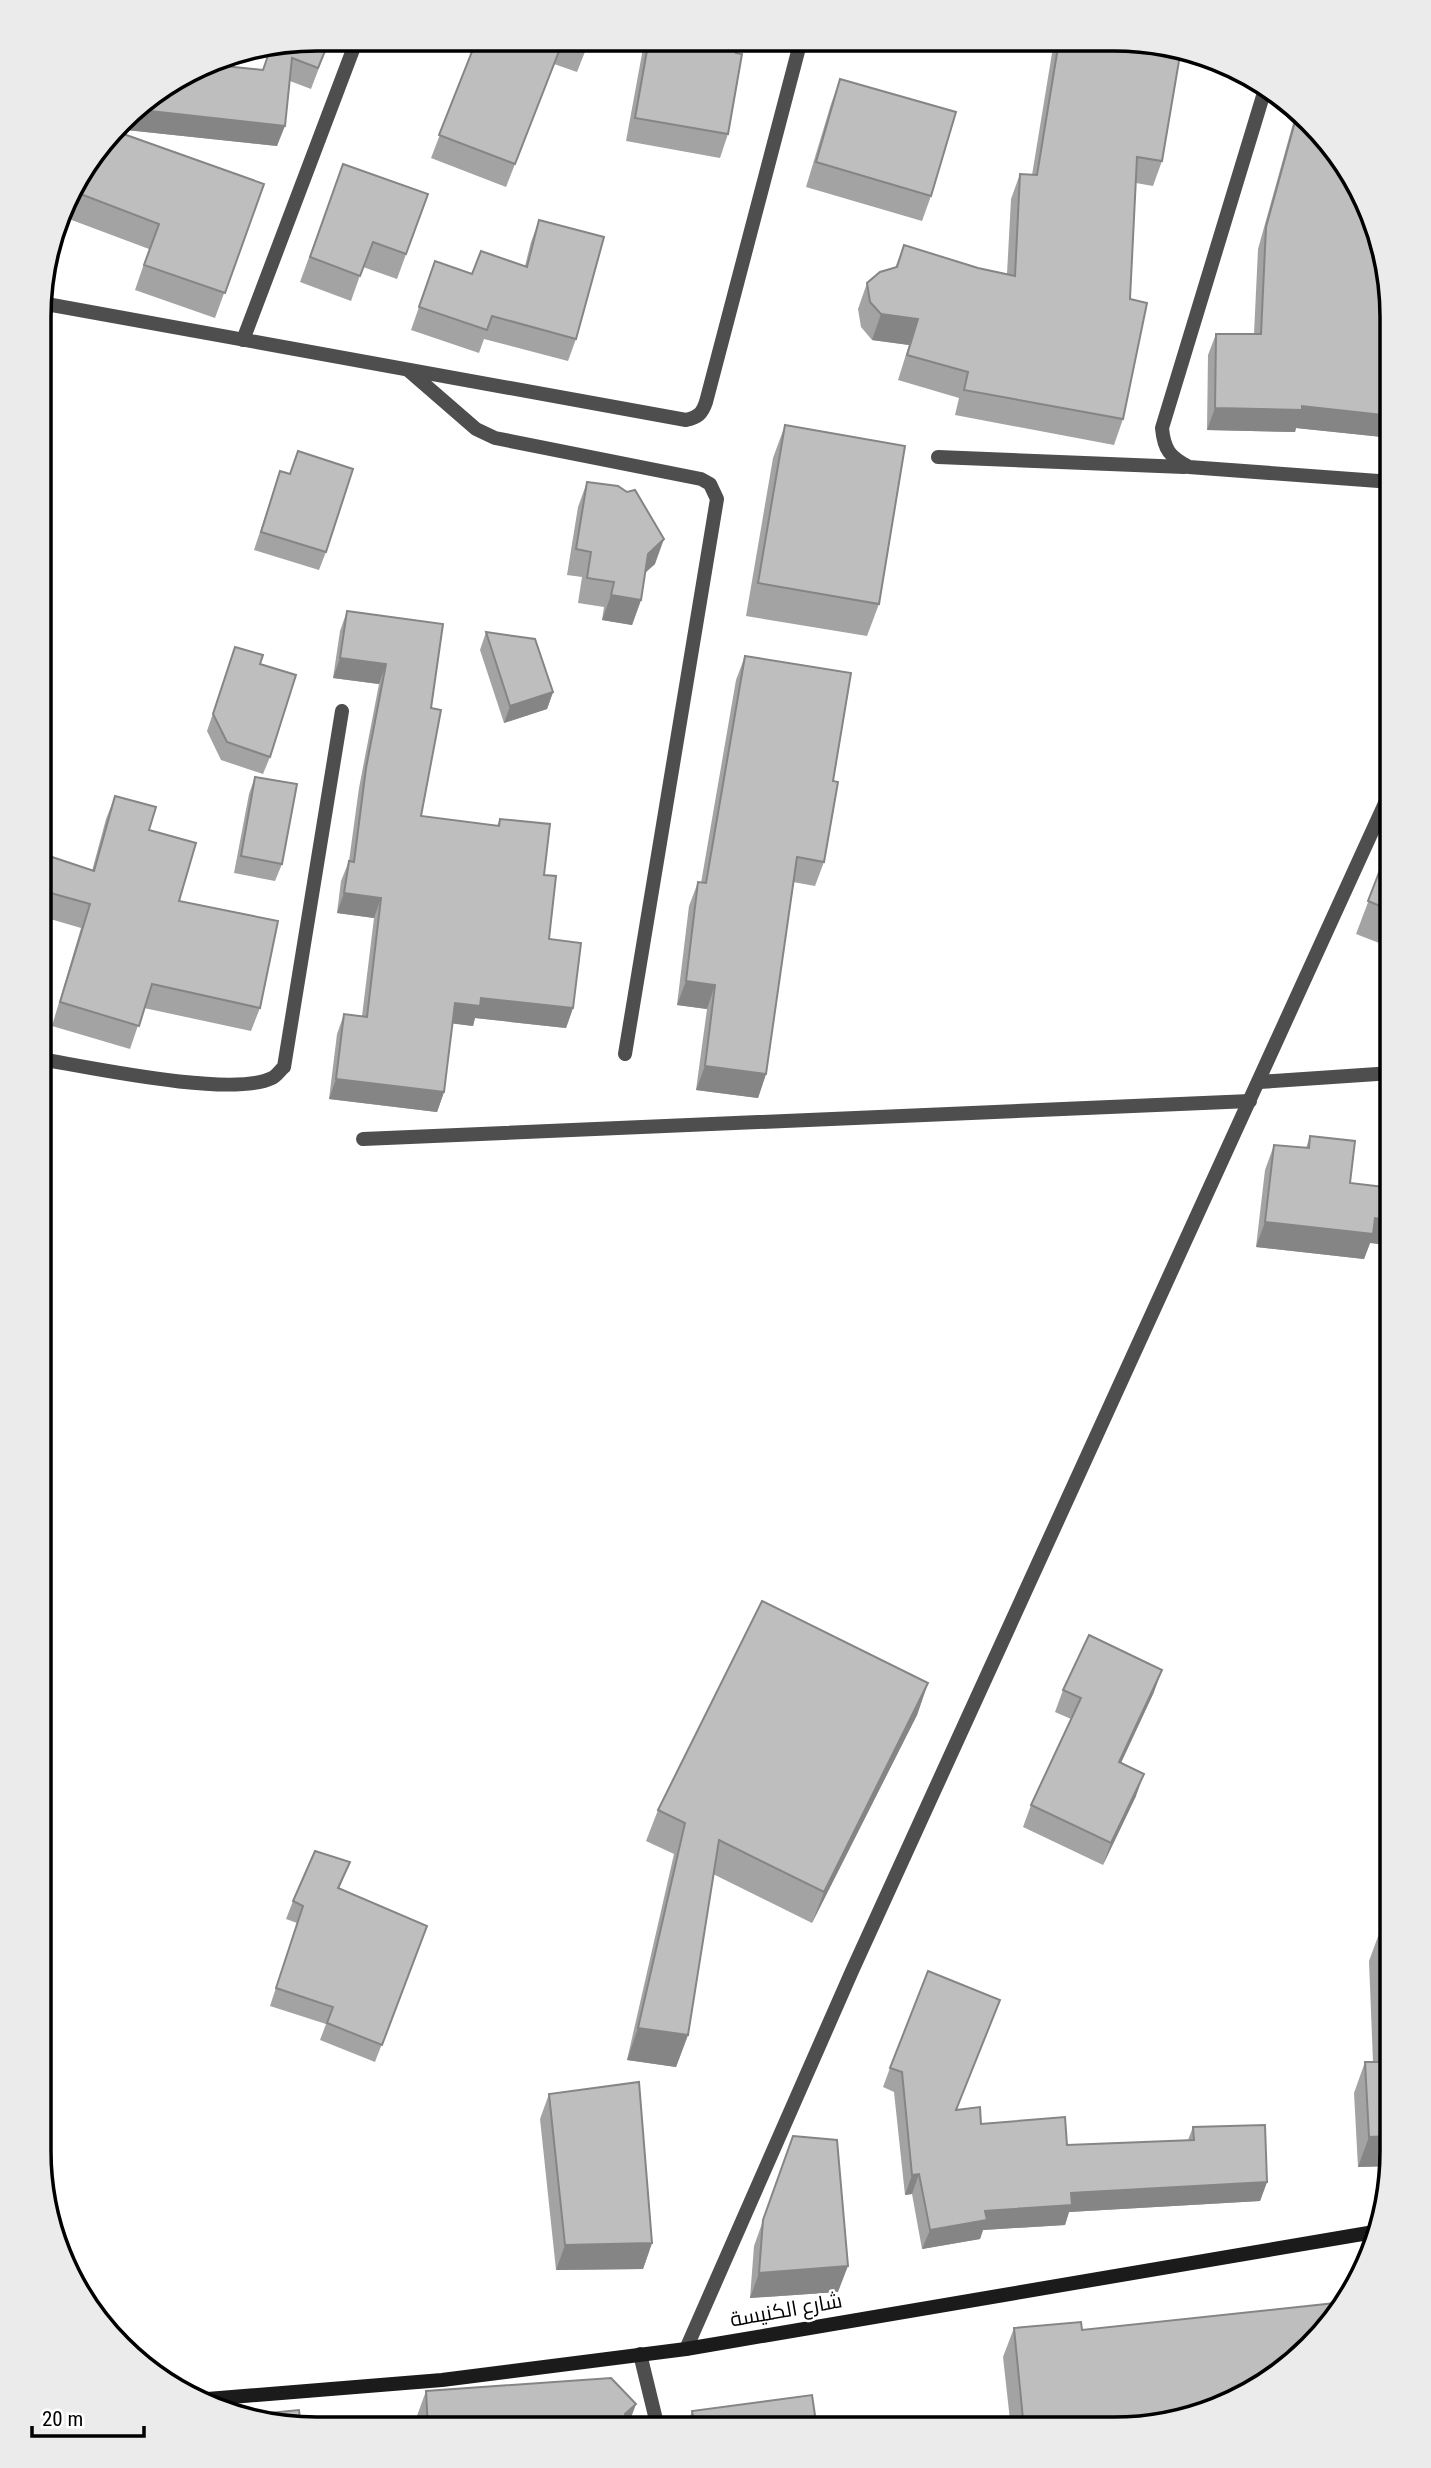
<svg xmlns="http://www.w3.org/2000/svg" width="1431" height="2468" viewBox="0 0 1431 2468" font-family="'Roboto Condensed',Cairo,sans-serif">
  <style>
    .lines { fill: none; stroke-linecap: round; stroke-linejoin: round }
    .minor { stroke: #4e4e4e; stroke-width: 14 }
    .secondary { stroke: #1b1b1b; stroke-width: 14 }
    .wall { fill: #a3a3a3 }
    .shaded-wall { fill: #858585 }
    .building { fill: #bebebe; stroke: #858585; stroke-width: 2 }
    .labels { text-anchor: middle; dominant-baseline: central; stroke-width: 5; stroke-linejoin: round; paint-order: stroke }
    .street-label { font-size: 21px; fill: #000; stroke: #fff }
    .rim { fill: none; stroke: #000; stroke-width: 3.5 }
  </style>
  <rect width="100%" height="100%" fill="#fff"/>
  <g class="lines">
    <!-- minor -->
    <g class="minor">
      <path d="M1266,86L1162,428C1164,450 1170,457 1189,467L1392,482"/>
      <path d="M41,303L686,420C698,417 702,414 706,402L801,40"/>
      <path d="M243,340L357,39"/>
      <path d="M408,370L476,429L495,438L701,479L710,484L717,499L625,1054"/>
      <path d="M938,457L1184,467"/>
      <path d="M40,1059C88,1067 232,1098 272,1078C277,1076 280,1070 284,1067L342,711"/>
      <path d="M1259,1082L1392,1073"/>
      <path d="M363,1139L1250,1101"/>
      <path d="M686,2349L852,1971L1392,788"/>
      <path d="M640,2354L658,2428"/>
    </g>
    <!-- secondary -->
    <path class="secondary" d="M195,2400L442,2380L686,2349L1380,2231"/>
  </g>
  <!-- wall -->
  <g class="wall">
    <path d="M330,39L311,89L290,81L277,146L117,129L133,108L263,70Z"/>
    <path d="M452,39H590L577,72L554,64L506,187L431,158L473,48L452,41Z"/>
    <path d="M628,39L739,40L736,53L728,134L720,158L626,141L644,43Z"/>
    <path d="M941,40H957L956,44Z"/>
    <path d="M1054,41H1151L1179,54L1162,161L1153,186L1136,183L1123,419L1114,445L955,415L959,398L898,380L909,345L872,340L861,327L858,309L867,283L895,268L904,245L978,268L1007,274L1011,199L1020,174L1032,175Z"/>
    <path d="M840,79L931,196L922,221L806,187L831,104Z"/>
    <path d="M1297,109L1335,148L1392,317V438L1296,428L1295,432L1207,430L1208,355L1216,334H1254L1258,249Z"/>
    <path d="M115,131L264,184L215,318L135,290L149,249L61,216L67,193Z"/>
    <path d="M343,164L428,194L397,279L363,267L351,301L300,282Z"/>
    <path d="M539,220L576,339L568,361L484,339L479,353L411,330L435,261L472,274L525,266L531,242Z"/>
    <path d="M785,425L879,604L867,636L746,616L773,458Z"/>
    <path d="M298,451L326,552L319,570L254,550L280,471L290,474Z"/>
    <path d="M587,482L655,564L645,573L641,600L632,625L602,620L604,607L578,603L582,577L567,575L578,507Z"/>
    <path d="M347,611L431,708L421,816L497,826L500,819L544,875L549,939L573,1008L566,1028L475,1018L473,1026L452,1023L444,1092L437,1112L329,1099L337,1034L344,1014L362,1016L374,918L337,913L341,881L349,861L359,788L379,684L333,678L340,631Z"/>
    <path d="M486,632L553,692L547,709L504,723L480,650Z"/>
    <path d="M235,647L260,664L270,757L263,774L221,760L207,731Z"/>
    <path d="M745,656L833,781L824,862L815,886L793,882L766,1074L758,1098L696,1090L707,1009L677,1005L689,906L698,882L701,883L736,680Z"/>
    <path d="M255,777L282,864L275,881L234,873L249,794Z"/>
    <path d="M115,796L149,830L179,901L260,1008L251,1031L144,1008L130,1049L52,1026L81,928L40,916V853L92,871L106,819Z"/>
    <path d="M1392,839V948L1356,934Z"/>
    <path d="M1310,1136L1350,1183L1370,1243L1364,1259L1256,1247L1265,1170L1274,1145L1306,1148Z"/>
    <path d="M928,1683L917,1715L812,1923L713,1874L688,2035L676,2067L627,2060L674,1854L646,1841L658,1810Z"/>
    <path d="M1063,1690L1154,1692L1121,1763L1136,1796L1103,1865L1023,1827L1031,1805L1071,1719L1055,1712Z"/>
    <path d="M350,1862L339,1889L427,1926L375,2062L320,2040L326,2024L270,2006L297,1923L286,1919L293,1901Z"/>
    <path d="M1392,1930V2166L1358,2167L1354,2093L1365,2062H1373L1369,1961L1380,1931Z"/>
    <path d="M1000,2000L956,2109L981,2124L1067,2145L1188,2140L1193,2127L1267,2182L1260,2201L1069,2212L1065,2225L983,2230L980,2239L922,2249L912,2194L905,2195L894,2092L883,2087L890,2068Z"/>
    <path d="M549,2094L652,2243L643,2269L556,2270L540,2119Z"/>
    <path d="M793,2136L838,2292L750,2298L754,2246Z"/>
    <path d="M1014,2328L1082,2330L1115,2429H1011L1003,2357Z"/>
    <path d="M426,2391L636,2404L627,2428H414V2424Z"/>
    <path d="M692,2411L817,2429L686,2428Z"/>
  </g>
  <!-- shaded-wall -->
  <g class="shaded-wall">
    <path d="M132,109L285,126L277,146L117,129Z"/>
    <path d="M881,314L918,319L909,345L872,340Z"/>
    <path d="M1302,406L1392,416V438L1296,428L1295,432L1207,430L1215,408Z"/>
    <path d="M664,539L655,564L638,579L648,554Z"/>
    <path d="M611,595L641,600L632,625L602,620Z"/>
    <path d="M340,658L386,664L379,684L333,678Z"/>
    <path d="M553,692L547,709L504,723L510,706Z"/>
    <path d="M344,893L381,898L374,918L337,913Z"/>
    <path d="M686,981L715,985L707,1009L677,1005Z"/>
    <path d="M481,998L573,1008L566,1028L475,1018L473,1026L448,1023L455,1003Z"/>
    <path d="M705,1066L766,1074L758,1098L696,1090Z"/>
    <path d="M336,1079L444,1092L437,1112L329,1099Z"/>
    <path d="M1375,1218L1392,1220V1246L1370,1243L1364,1259L1256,1247L1265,1222Z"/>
    <path d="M1162,1670L1154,1692L1111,1784L1119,1762Z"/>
    <path d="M928,1683L917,1715L812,1923L824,1892Z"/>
    <path d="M1144,1774L1136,1796L1103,1865L1111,1843Z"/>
    <path d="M638,2028L688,2035L676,2067L627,2060Z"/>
    <path d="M1392,2136V2166L1358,2167L1369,2137Z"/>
    <path d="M919,2174L912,2194L905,2195L912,2175Z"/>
    <path d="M1267,2182L1260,2201L1069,2212L1065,2225L983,2230L980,2239L922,2249L930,2230L985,2211L1071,2193Z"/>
    <path d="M652,2243L643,2269L556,2270L565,2245Z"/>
    <path d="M848,2266L838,2292L750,2298L759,2273Z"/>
    <path d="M636,2404L627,2428H620L625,2414Z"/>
    <path d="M1144,2423L1115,2429H1082Z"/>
  </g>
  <!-- building -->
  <g class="building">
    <path d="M317,38L330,39L318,68L292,58L285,126L132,109L204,64L263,70L271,47Z"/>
    <path d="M477,39H589L585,49L563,41L515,164L439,135Z"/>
    <path d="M649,39L739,40L736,53L742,54L728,134L635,118Z"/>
    <path d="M1059,41H1151L1181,49L1162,161L1137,157L1130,299L1147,303L1123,419L964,390L968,372L907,355L918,319L881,314L870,302L867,283L880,272L897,267L904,245L978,268L1015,276L1020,174L1037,175Z"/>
    <path d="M840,79L956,112L931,196L816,162Z"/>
    <path d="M1298,111L1335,148L1371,211L1392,317V416L1302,406V410L1215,408L1216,334H1261L1266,227Z"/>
    <path d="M115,131L264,184L225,293L144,265L159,224L70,190Z"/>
    <path d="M343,164L428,194L406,254L373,242L360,276L310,257Z"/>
    <path d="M539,220L604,237L576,339L492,316L487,330L419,307L435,261L472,274L481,251L527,267Z"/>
    <path d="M785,425L905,446L879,604L758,583Z"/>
    <path d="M298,451L353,469L326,552L261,532L280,471L290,474Z"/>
    <path d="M587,482L618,486L627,492L635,490L664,539L648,554L641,600L611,595L614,582L587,578L591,552L576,549Z"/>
    <path d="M347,611L443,624L431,708L441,710L421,816L499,826L500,819L550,824L544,875L556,876L549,939L581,943L573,1008L481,998L480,1006L455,1003L444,1092L336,1079L344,1014L367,1017L381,898L344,893L349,861L354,862L366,768L386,664L340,658Z"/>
    <path d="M486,632L535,639L553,692L510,706Z"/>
    <path d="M235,647L263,655L260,664L296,675L270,757L227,742L213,714Z"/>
    <path d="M745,656L851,673L833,781L838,782L824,862L797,857L766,1074L705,1066L715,985L686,981L698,882L706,883Z"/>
    <path d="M255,777L297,784L282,864L241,856Z"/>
    <path d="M115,796L156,807L149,830L196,843L179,901L278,921L260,1008L152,984L139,1026L60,1002L90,904L40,890V853L94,871Z"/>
    <path d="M1392,839V911L1368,901Z"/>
    <path d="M1310,1136L1355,1141L1350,1183L1392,1188V1220L1375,1218L1373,1234L1265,1222L1274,1145L1309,1148Z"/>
    <path d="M762,1601L928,1683L824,1892L719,1840L688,2035L638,2028L685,1823L658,1810Z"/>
    <path d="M1089,1635L1162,1670L1119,1762L1144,1774L1111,1843L1031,1805L1081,1698L1063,1690Z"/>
    <path d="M315,1851L350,1862L338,1888L427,1926L382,2045L327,2023L333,2007L276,1988L303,1906L293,1901Z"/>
    <path d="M1392,1930V2136L1369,2137L1365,2062H1385L1380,1931Z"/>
    <path d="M928,1971L1000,2000L956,2110L980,2107L981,2124L1065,2117L1067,2145L1194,2140L1193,2127L1265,2125L1267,2182L1071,2193L1072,2205L985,2211L987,2220L930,2230L919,2174L912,2175L902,2072L890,2068Z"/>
    <path d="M639,2082L652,2243L565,2245L549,2094Z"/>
    <path d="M793,2136L837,2140L848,2266L759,2273L763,2220Z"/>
    <path d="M1345,2302L1335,2320L1284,2372L1220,2408L1144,2424L1082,2429H1024L1014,2328L1081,2322L1082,2330Z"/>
    <path d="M611,2378L636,2404L625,2414L626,2428H428L426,2391Z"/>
    <path d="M812,2395L817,2429L695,2428L692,2411Z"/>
    <path d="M299,2410L301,2427H281L239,2416Z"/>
  </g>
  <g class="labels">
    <!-- street labels -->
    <g class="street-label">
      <text transform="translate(786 2310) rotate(-10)">شارع الكنيسة</text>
    </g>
  </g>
  <!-- crop -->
  <path d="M0 0H1431V2468H0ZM317 51H1114A266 266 0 0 1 1380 317V2151A266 266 0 0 1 1114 2417H317A266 266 0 0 1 51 2151V317A266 266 0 0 1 317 51Z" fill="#ebebeb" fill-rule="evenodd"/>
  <path class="rim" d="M317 51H1114A266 266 0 0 1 1380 317V2151A266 266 0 0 1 1114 2417H317A266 266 0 0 1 51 2151V317A266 266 0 0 1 317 51Z"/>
  <!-- scale -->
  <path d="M32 2426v10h112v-10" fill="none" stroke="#000000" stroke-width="3.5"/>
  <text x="42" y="2426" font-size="21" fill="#000000" stroke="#ffffff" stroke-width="5" paint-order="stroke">20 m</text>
</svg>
